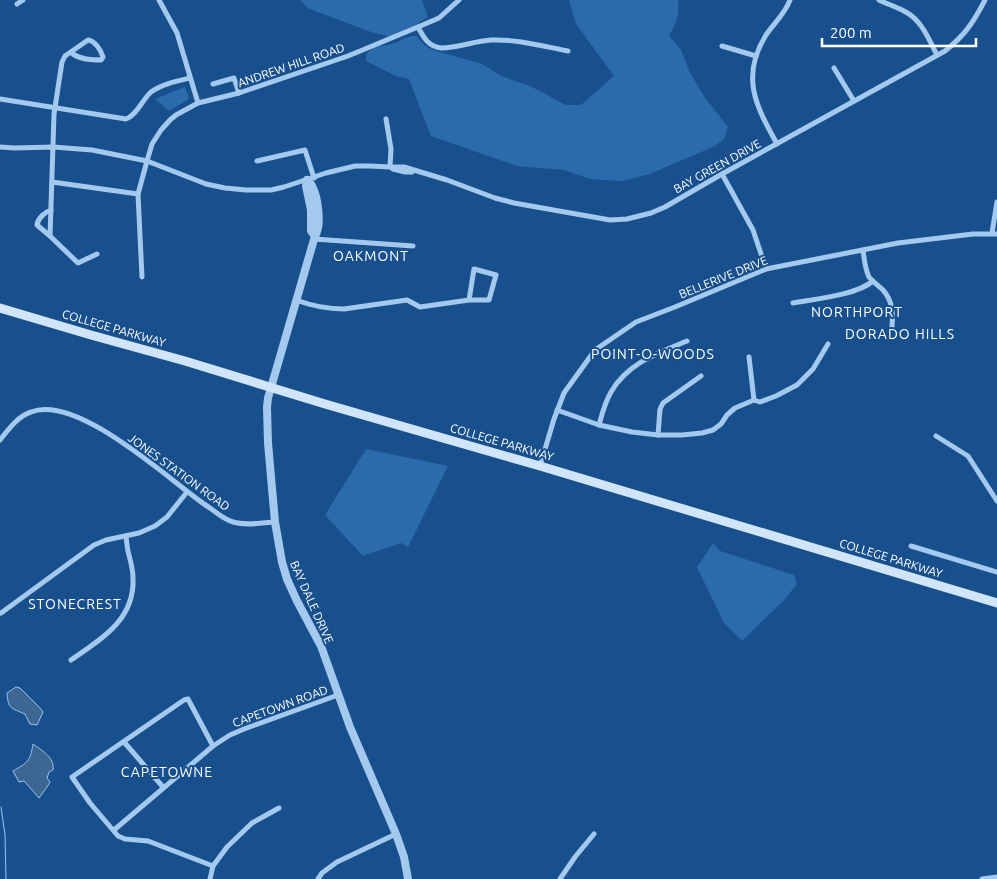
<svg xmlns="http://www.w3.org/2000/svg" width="997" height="879" viewBox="0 0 997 879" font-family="Ubuntu,sans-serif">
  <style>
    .green { fill: #2b6bac }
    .water { fill: #3d6692; stroke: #97c4f1 }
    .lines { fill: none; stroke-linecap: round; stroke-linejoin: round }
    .stream { stroke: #97c4f1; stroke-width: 1 }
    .minor { stroke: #a4c9ef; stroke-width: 5 }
    .tertiary { stroke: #a4c9ef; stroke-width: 8 }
    .secondary { stroke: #d1e5fa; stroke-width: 9 }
    .labels { text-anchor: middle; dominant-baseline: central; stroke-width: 4; stroke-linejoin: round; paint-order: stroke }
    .street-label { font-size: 12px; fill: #fff; stroke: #18508d }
    .neighbourhood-label { font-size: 14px; letter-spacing: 1px; fill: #fff; stroke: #18508d }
  </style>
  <rect width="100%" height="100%" fill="#18508d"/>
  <!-- green -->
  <g class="green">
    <path d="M301,0H422L428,17L395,38L371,32L307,8Z"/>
    <path d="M569,0H678C680,15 676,24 669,36L681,50L690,73L706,99L728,127L724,139L715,146L650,174L622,181L590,179L564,170L517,166L431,136L409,79L396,76L366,61V55C376,43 377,48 391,44C401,42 405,35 417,36L424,45L433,50L482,64L501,76L530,86L566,105H581L614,76L576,24Z"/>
    <path d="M185,87L189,99L169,111L155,99Z"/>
    <path d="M366,449L448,466L408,547L401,543L363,556L325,515Z"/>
    <path d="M713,543L720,551L794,575L797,584L784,600L742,641L724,623L697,567Z"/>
  </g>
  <!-- water -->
  <g class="water">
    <path d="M16,687L20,688L41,709L43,712L37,725L30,724L25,714C11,708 8,709 7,693Z"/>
    <path d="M33,744C42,750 55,758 53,770L49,772L47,778L50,782L47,787L39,798L24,781L19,782L13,771C28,762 30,762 33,744Z"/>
  </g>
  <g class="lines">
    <!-- stream -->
    <path class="stream" d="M1,807L5,835L6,879"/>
    <!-- minor -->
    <g class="minor">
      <path d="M159,0L177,33L198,103"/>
      <path d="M879,0C891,6 908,10 917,21C926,30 931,44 937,55"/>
      <path d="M17,4L23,0"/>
      <path d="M418,27C424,38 428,46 441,48C458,48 474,41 491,40C517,39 542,46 568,51"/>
      <path d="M722,46L756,56"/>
      <path d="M71,52C77,59 92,60 101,60L103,57C101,50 95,41 88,40L65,56L62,62L54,114L50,236L78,263L97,254"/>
      <path d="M834,68L854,101"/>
      <path d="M213,84L234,78L239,93"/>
      <path d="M0,99L126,119C137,115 142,100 151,92C162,84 177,81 190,78"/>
      <path d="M386,119L391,149L390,167"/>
      <path d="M777,144C756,106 740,77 766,35C774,23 785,14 790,0"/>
      <path d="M0,147L15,148L53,147L92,150L147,161L206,184L225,188L246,190H271L284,187L326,173L355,166H370L390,167H404L447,180L495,198L514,203L610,220L627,219L651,213L665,207L722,174L945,51C965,35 973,23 985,0"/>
      <path d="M257,161L305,150L314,178"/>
      <path d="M393,169L405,172H412"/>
      <path d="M722,174L753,230L766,269"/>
      <path d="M52,182L138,194"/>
      <path d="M992,233L997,202"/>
      <path d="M50,236L37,225C38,218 45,212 51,210"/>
      <path d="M314,239L413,246"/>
      <path d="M863,250C864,258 865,269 869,277C873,282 879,286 883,290C893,301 893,314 892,327"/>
      <path d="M142,277L138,194L147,161L152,144L161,130L170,120L176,115L198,103L239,93L348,56L418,27L439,18L459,0"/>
      <path d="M296,300C312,306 327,309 344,309L407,300L420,307L469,300H489L496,275L474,269L469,300"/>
      <path d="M793,303C815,299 857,295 873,281"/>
      <path d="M749,357L754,400"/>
      <path d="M557,410L599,425L632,432L658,435H682L702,433L713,430L721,424L727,415L735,408L754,400L760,402L776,396L797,385L813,369L828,344"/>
      <path d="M599,425C602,414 605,402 611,392C628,363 658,353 687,341"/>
      <path d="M658,435L660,409L663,403L701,376"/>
      <path d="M936,436L968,456L997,501"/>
      <path d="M0,440C8,430 18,416 31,412C77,394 167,478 204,504C214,510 222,519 233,522C246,526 261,523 275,522"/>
      <path d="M540,466L554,419L564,393L595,350L636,322L675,307L766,269L898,243L973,234H997"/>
      <path d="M911,546L997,572"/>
      <path d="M1,613L94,545L106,540L139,533L155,526L167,517L187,492"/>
      <path d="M71,660C101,639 135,620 133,578C133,570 131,563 129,555C127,549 127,543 126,536"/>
      <path d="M124,742L163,787"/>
      <path d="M213,746L188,699L184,700L72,777L90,803L118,836L125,839L148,841L213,866"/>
      <path d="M114,830L213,746L230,735L244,729L338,695"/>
      <path d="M210,879L213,866L227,847L252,823L279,808"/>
      <path d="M318,879L322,873L337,862L396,834"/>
      <path d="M560,879L575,857L594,834"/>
      <path d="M982,879L997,877"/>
    </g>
    <!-- tertiary -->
    <g class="tertiary">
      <path d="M307,180C309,182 311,183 312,186C318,197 322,226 315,236L268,398L267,407L268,443L275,522L282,562L287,579L297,601L321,646L350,727L396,834L404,857L408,879"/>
      <path d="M307,180L306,186L311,210V231L315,236"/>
    </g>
    <!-- secondary -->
    <path class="secondary" d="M0,308L91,335L185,361L325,404L540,466L997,603"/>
  </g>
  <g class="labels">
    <!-- street labels -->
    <g class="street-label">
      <text transform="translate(291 65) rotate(-19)">ANDREW HILL ROAD</text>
      <text transform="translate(717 166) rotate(-29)">BAY GREEN DRIVE</text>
      <text transform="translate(723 277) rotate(-22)">BELLERIVE DRIVE</text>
      <text transform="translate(114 328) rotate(16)">COLLEGE PARKWAY</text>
      <text transform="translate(502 442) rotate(16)">COLLEGE PARKWAY</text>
      <text transform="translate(179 472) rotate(36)">JONES STATION ROAD</text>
      <text transform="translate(891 558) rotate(17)">COLLEGE PARKWAY</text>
      <text transform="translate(312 602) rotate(66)">BAY DALE DRIVE</text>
      <text transform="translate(280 706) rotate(-20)">CAPETOWN ROAD</text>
    </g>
    <!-- neighbourhood labels -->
    <g class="neighbourhood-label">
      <text x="371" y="256">OAKMONT</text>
      <text x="857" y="312">NORTHPORT</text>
      <text x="900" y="334">DORADO HILLS</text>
      <text x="653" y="354">POINT-O-WOODS</text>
      <text x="75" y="604">STONECREST</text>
      <text x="167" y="772">CAPETOWNE</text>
    </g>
  </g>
  <!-- scale -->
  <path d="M822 38v8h154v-8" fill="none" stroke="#ffffff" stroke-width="2.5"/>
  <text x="830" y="38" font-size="15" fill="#ffffff" stroke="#18508d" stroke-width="4" paint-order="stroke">200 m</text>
</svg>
